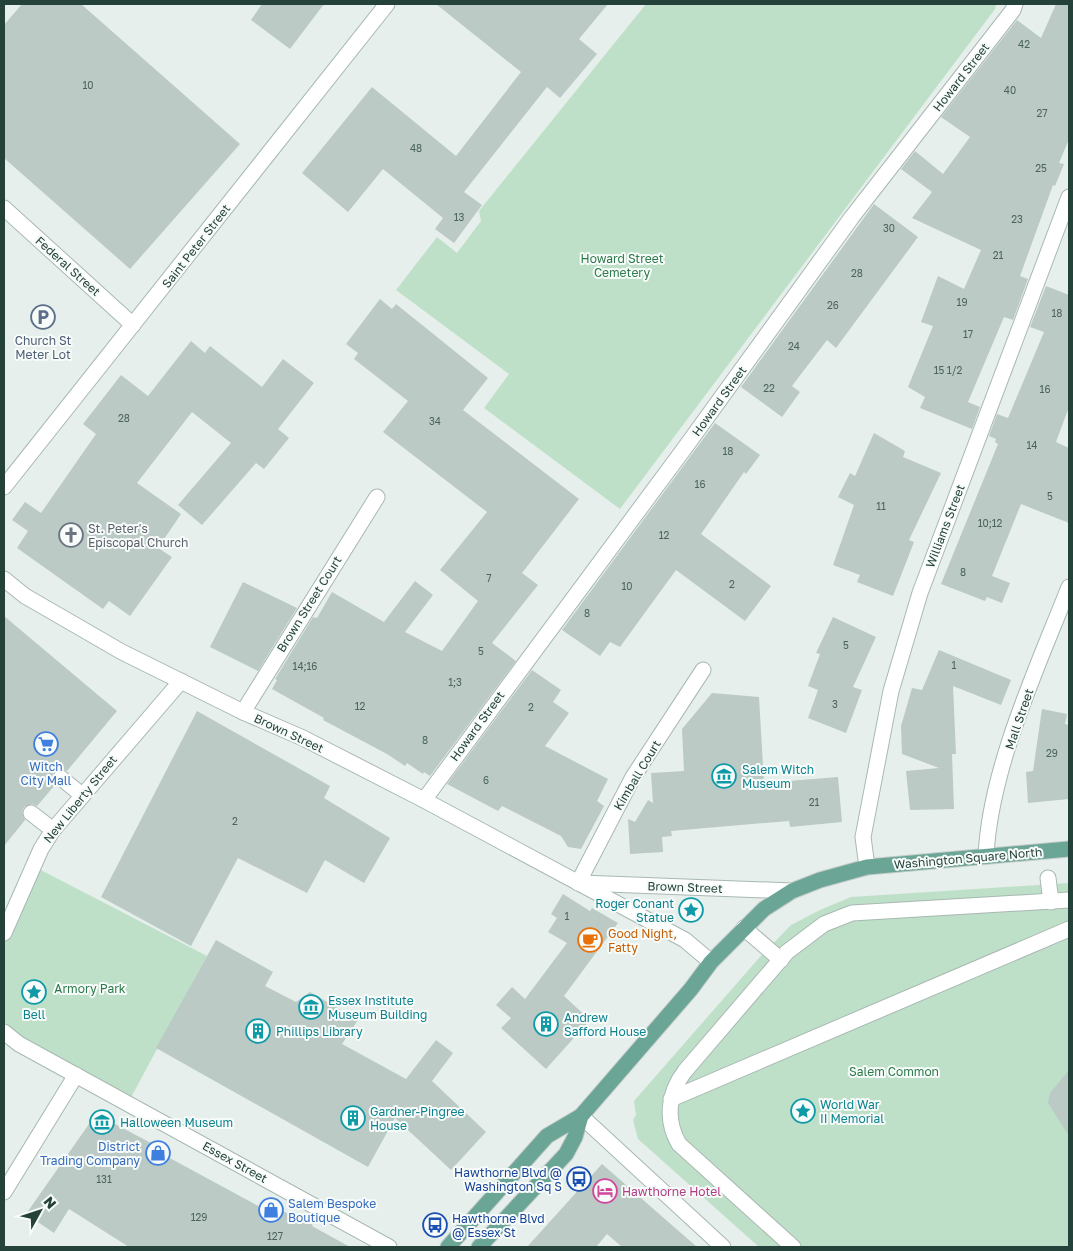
<svg xmlns="http://www.w3.org/2000/svg" width="1073" height="1251" viewBox="0 0 1073 1251" font-family="'Golos Text',sans-serif">
  <style>
    .green { fill: #bfe0c8 }
    .building { fill: #bbcac4 }
    .lines { fill: none; stroke-linecap: round; stroke-linejoin: round }
    .minor-casing { stroke: #a8b8b2; stroke-width: 17 }
    .major-casing { stroke: #c2cac8; stroke-width: 17 }
    .minor { stroke: #fff; stroke-width: 15 }
    .major { stroke: #6aa596; stroke-width: 15 }
    .labels { text-anchor: middle; dominant-baseline: central; stroke-width: 4; stroke-linejoin: round; paint-order: stroke }
    .number-label { font-size: 10px; fill: #4a645c }
    .street-label { font-size: 12px; fill: #24423a; stroke: #f7fbf9 }
    .park-label { font-size: 12px; fill: #2d7a4b; stroke: #f7fbf9 }
    .service-label { font-size: 12px; fill: #4e5e75; stroke: #f7fbf9 }
    .worship-label { font-size: 12px; fill: #5b616d; stroke: #f7fbf9; text-anchor: start }
    .shop-label { font-size: 12px; fill: #366cbe; stroke: #f7fbf9 }
    .culture-label { font-size: 12px; fill: #0d838f; stroke: #f7fbf9; text-anchor: start }
    .food-label { font-size: 12px; fill: #c56008; stroke: #f7fbf9; text-anchor: start }
    .transit-label { font-size: 12px; fill: #164399; stroke: #f7fbf9; text-anchor: end }
    .hotel-label { font-size: 12px; fill: #b23c85; stroke: #f7fbf9; text-anchor: start }
  </style>
  <rect width="100%" height="100%" fill="#e6efeb"/>
  <!-- green -->
  <g class="green">
    <path d="M646,4H996L995,9L620,509L484,408L509,374L396,290L437,237L457,253L481,221L479,211Z"/>
    <path d="M33,866L207,956L128,1103L4,1032V933Z"/>
    <path d="M1069,883V1247H759L638,1139L633,1120L636,1115L634,1101L759,958L791,925L820,910L851,897Z"/>
  </g>
  <!-- building -->
  <g class="building">
    <path d="M22,4H81L240,144L130,269L4,158V25Z"/>
    <path d="M262,4H324L290,49L251,20Z"/>
    <path d="M436,4H608L579,39L597,54L560,98L547,87L464,192L482,205L454,243L435,229L443,218L383,169L348,212L302,173L372,87L456,156L521,72Z"/>
    <path d="M1056,4H1069V139L1059,163L1064,164L1055,186L1053,185L1020,276L1028,279L1013,320L1004,317L968,402L980,407L972,429L920,408L925,397L908,387L933,326L921,322L938,276L964,289L981,250L912,218L932,192L901,169L915,151L943,174L970,137L941,117L1017,20L1041,38Z"/>
    <path d="M874,204L918,237L836,348L827,340L792,386L800,392L782,417L741,387Z"/>
    <path d="M1046,286L1069,295V407L1056,442L1069,448V523L1021,504L992,576L1010,583L1002,603L987,597L985,601L941,584L998,444L995,442L996,439L989,436L997,414L1008,418L1044,332L1030,327Z"/>
    <path d="M380,299L392,309L396,304L488,378L463,410L579,499L522,573L538,585L492,643L516,661L430,776L424,772L423,774L407,763L405,766L387,754L323,720L324,718L272,689L277,680L275,679L313,617L317,618L332,592L384,622L415,581L433,595L405,632L442,651L478,601L440,570L487,512L383,432L408,401L354,359L358,353L346,344Z"/>
    <path d="M191,341L205,353L210,346L262,387L283,359L314,383L278,429L289,438L264,469L256,463L202,525L178,505L231,443L192,412L137,483L181,514L158,548L172,557L130,616L109,601L103,609L17,548L28,531L12,520L25,502L41,513L96,434L83,424L121,375L148,396Z"/>
    <path d="M715,423L760,455L746,474L744,472L701,534L771,586L745,621L676,570L620,647L610,642L600,656L562,630Z"/>
    <path d="M874,433L905,451L903,457L941,473L909,540L914,542L893,596L857,582L860,575L833,565L854,505L838,497L850,473L855,476Z"/>
    <path d="M243,582L297,608L258,671L210,647Z"/>
    <path d="M4,616L117,711L67,771L62,769L54,772L52,777L55,785L37,806L32,804L24,807L22,812L25,820L4,846Z"/>
    <path d="M833,617L876,637L853,687L862,690L846,733L808,718L818,690L808,686L820,654L816,653Z"/>
    <path d="M939,650L1011,680L1001,705L953,686L956,754H952L954,809L910,810L906,771L939,768L902,754L901,726L912,688L922,690Z"/>
    <path d="M532,670L561,690L553,702L569,713L545,746L608,779L597,801L604,806L581,849L568,847L561,836L502,806L498,811L447,784Z"/>
    <path d="M712,693L759,697L764,783L838,777L842,822L790,827L789,821L671,831L672,836L662,837L663,852L630,854L628,819L635,822L648,800L653,803L651,773L684,771L682,729Z"/>
    <path d="M1042,709L1067,714L1065,724L1069,725V799L1028,803L1026,772L1033,771Z"/>
    <path d="M197,711L330,786L324,798L390,838L364,883L325,860L307,893L238,858L191,946L101,897Z"/>
    <path d="M563,894L590,911L592,908L618,923L564,996L590,1020L546,1069L501,1028L511,1018L496,1005L512,987L525,999L567,943L548,932L557,918L551,914Z"/>
    <path d="M216,940L273,972L265,986L296,1002L310,992L358,1020L342,1044L406,1079L436,1040L453,1053L432,1081L486,1132L451,1170L395,1118L368,1167L156,1048Z"/>
    <path d="M1069,1070V1136L1048,1103L1050,1093Z"/>
    <path d="M96,1114L168,1152L166,1156L260,1207L263,1202L313,1225L312,1226L350,1247H129L69,1209L54,1233L26,1214Z"/>
    <path d="M602,1164L697,1247H622L607,1234L596,1247H527Z"/>
  </g>
  <g class="lines">
    <!-- minor casing -->
    <g class="minor-casing">
      <g id="minor">
        <path d="M4,208L133,325"/>
        <path d="M4,487L387,4"/>
        <path d="M4,579L25,596L122,652L243,712L303,738L424,800L685,940L711,962"/>
        <path d="M243,712L377,497"/>
        <path d="M61,778L82,795"/>
        <path d="M424,800L684,449L852,217L1013,10L1015,4"/>
        <path d="M31,813L53,830"/>
        <path d="M986,856C990,769 1037,668 1069,587"/>
        <path d="M867,867L863,837L891,691L920,593L1069,197"/>
        <path d="M1048,878L1051,902"/>
        <path d="M578,883L633,777L703,670"/>
        <path d="M581,883L792,891"/>
        <path d="M744,928L781,960"/>
        <path d="M4,933L41,849L53,830L181,681"/>
        <path d="M4,1032L19,1044L389,1247"/>
        <path d="M671,1099L1069,929"/>
        <path d="M581,1116L723,1247"/>
        <path d="M4,1192L76,1075"/>
        <path d="M793,1247L679,1144C665,1120 668,1093 685,1071L787,952L824,924L852,913L1069,900"/>
      </g>
    </g>
    <!-- major casing -->
    <g class="major-casing">
      <g id="major">
        <path d="M448,1247L547,1136L581,1116L691,989L711,962L764,909L792,891L820,880L867,867L1069,849"/>
        <path d="M479,1247L566,1154L575,1137L581,1116"/>
      </g>
    </g>
    <!-- minor -->
    <use href="#minor" class="minor"/>
    <!-- major -->
    <use href="#major" class="major"/>
  </g>
  <!-- icons -->
  <defs>
    <g id="parking-ring" transform="scale(1.25)"><circle r="9.5" fill="#f7fbf9" stroke="#5c6f8a" stroke-width="1.5"/><path d="M-3.5-5.5H1a3.5 3.5 0 0 1 0 7H-1V5.5H-3.5ZM-1-3.4V-.6H.8a1.4 1.4 0 0 0 0-2.8Z" fill="#5c6f8a"/></g>
    <g id="church-ring" transform="scale(1.25)"><circle r="9.5" fill="#f7fbf9" stroke="#6b7280" stroke-width="1.5"/><path d="M-1.2-6h2.4v3.5h3.3v2.4h-3.3V6h-2.4V-.1h-3.3v-2.4h3.3Z" fill="#6b7280"/></g>
    <g id="supermarket-ring" transform="scale(1.25)"><circle r="9.5" fill="#f7fbf9" stroke="#3f7fe0" stroke-width="1.5"/><path d="M-6-5.5h2.5l.6 2H6L4.5 2H-2.5L-4.4-4H-6ZM-1.5 3.2a1.3 1.3 0 1 0 .1 0ZM3 3.2a1.3 1.3 0 1 0 .1 0Z" fill="#3f7fe0"/></g>
    <g id="museum-ring" transform="scale(1.25)"><circle r="9.5" fill="#f7fbf9" stroke="#0f9aa8" stroke-width="1.5"/><path d="M0-6L6-3V-2H-6V-3ZM-5-1h2V3h-2ZM-1-1h2V3h-2ZM3-1h2V3H3ZM-6 4H6V6H-6Z" fill="#0f9aa8"/></g>
    <g id="sight-ring" transform="scale(1.25)"><circle r="9.5" fill="#f7fbf9" stroke="#0f9aa8" stroke-width="1.5"/><path d="M0-6L1.8-2.2L6-1.7L2.9 1.2L3.7 5.4L0 3.3L-3.7 5.4L-2.9 1.2L-6-1.7L-1.8-2.2Z" fill="#0f9aa8"/></g>
    <g id="cafe-ring" transform="scale(1.25)"><circle r="9.5" fill="#f7fbf9" stroke="#e8710a" stroke-width="1.5"/><path d="M-5.5-4.5H6V0H3Q3 3.5 0 3.5H-2.5Q-5.5 3.5-5.5 0ZM3-3.2v2h1.7v-2ZM-6 4.5H4V6H-6Z" fill="#e8710a"/></g>
    <g id="building-ring" transform="scale(1.25)"><circle r="9.5" fill="#f7fbf9" stroke="#0f9aa8" stroke-width="1.5"/><path d="M-4-6H4V6H1V3H-1V6H-4ZM-2.5-4.3h1.7v1.8h-1.7ZM.8-4.3h1.7v1.8H.8ZM-2.5-1h1.7V.8h-1.7ZM.8-1h1.7V.8H.8Z" fill="#0f9aa8"/></g>
    <g id="shop-ring" transform="scale(1.25)"><circle r="9.5" fill="#f7fbf9" stroke="#3f7fe0" stroke-width="1.5"/><path d="M-5-2.5h2.3a2.7 3.5 0 0 1 5.4 0H5L5.5 6h-11ZM-1.5-2.5h3a1.5 2.3 0 0 0-3 0Z" fill="#3f7fe0"/></g>
    <g id="bus-ring" transform="scale(1.25)"><circle r="9.5" fill="#f7fbf9" stroke="#1a4fb4" stroke-width="1.5"/><path d="M-5-6H5V4H4V6H2V4H-2V6H-4V4H-5ZM-3.5-4V0h7V-4ZM-3.5 1.2v1.5H-2V1.2ZM2 1.2v1.5H3.5V1.2Z" fill="#1a4fb4"/></g>
    <g id="hotel-ring" transform="scale(1.25)"><circle r="9.5" fill="#f7fbf9" stroke="#d1479c" stroke-width="1.5"/><path d="M-6-4.5h1.5V1H6V5H4.5V3h-9V5H-6ZM-4 0a1.8 1.8 0 1 1 3.6 0ZM.5 0V-2.5h3Q6-2.5 6 0Z" fill="#d1479c"/></g>
  </defs>
  <g fill-rule="evenodd">
    <use href="#parking-ring" x="43" y="317"/>
    <use href="#church-ring" x="71" y="535"/>
    <use href="#supermarket-ring" x="46" y="744"/>
    <use href="#museum-ring" x="724" y="776"/>
    <use href="#sight-ring" x="691" y="910"/>
    <use href="#cafe-ring" x="590" y="940"/>
    <use href="#sight-ring" x="34" y="992"/>
    <use href="#museum-ring" x="311" y="1007"/>
    <use href="#building-ring" x="546" y="1024"/>
    <use href="#building-ring" x="258" y="1031"/>
    <use href="#sight-ring" x="803" y="1111"/>
    <use href="#building-ring" x="353" y="1118"/>
    <use href="#museum-ring" x="102" y="1122"/>
    <use href="#shop-ring" x="158" y="1153"/>
    <use href="#bus-ring" x="579" y="1179"/>
    <use href="#hotel-ring" x="605" y="1191"/>
    <use href="#shop-ring" x="271" y="1210"/>
    <use href="#bus-ring" x="435" y="1225"/>
  </g>
  <g class="labels">
    <!-- number labels -->
    <g class="number-label">
      <text x="1024" y="44">42</text>
      <text x="88" y="85">10</text>
      <text x="1010" y="90">40</text>
      <text x="1042" y="113">27</text>
      <text x="416" y="148">48</text>
      <text x="1041" y="168">25</text>
      <text x="459" y="217">13</text>
      <text x="1017" y="219">23</text>
      <text x="889" y="228">30</text>
      <text x="998" y="255">21</text>
      <text x="857" y="273">28</text>
      <text x="962" y="302">19</text>
      <text x="833" y="305">26</text>
      <text x="1057" y="313">18</text>
      <text x="968" y="334">17</text>
      <text x="794" y="346">24</text>
      <text x="948" y="370">15 1/2</text>
      <text x="769" y="388">22</text>
      <text x="1045" y="389">16</text>
      <text x="124" y="418">28</text>
      <text x="435" y="421">34</text>
      <text x="1032" y="445">14</text>
      <text x="728" y="451">18</text>
      <text x="700" y="484">16</text>
      <text x="1050" y="496">5</text>
      <text x="881" y="506">11</text>
      <text x="990" y="523">10;12</text>
      <text x="664" y="535">12</text>
      <text x="963" y="572">8</text>
      <text x="489" y="578">7</text>
      <text x="732" y="584">2</text>
      <text x="627" y="586">10</text>
      <text x="587" y="613">8</text>
      <text x="846" y="645">5</text>
      <text x="481" y="651">5</text>
      <text x="954" y="665">1</text>
      <text x="305" y="666">14;16</text>
      <text x="455" y="682">1;3</text>
      <text x="835" y="704">3</text>
      <text x="360" y="706">12</text>
      <text x="531" y="707">2</text>
      <text x="425" y="740">8</text>
      <text x="1052" y="753">29</text>
      <text x="486" y="780">6</text>
      <text x="814" y="802">21</text>
      <text x="235" y="821">2</text>
      <text x="567" y="916">1</text>
      <text x="104" y="1179">131</text>
      <text x="199" y="1217">129</text>
      <text x="275" y="1236">127</text>
    </g>
    <!-- street labels -->
    <g class="street-label">
      <text transform="translate(961 77) rotate(-52)">Howard Street</text>
      <text transform="translate(196 246) rotate(-52)">Saint Peter Street</text>
      <text transform="translate(68 266) rotate(42)">Federal Street</text>
      <text transform="translate(719 401) rotate(-54)">Howard Street</text>
      <text transform="translate(945 526) rotate(-69)">Williams Street</text>
      <text transform="translate(309 604) rotate(-58)">Brown Street Court</text>
      <text transform="translate(1019 719) rotate(-71)">Mall Street</text>
      <text transform="translate(477 726) rotate(-54)">Howard Street</text>
      <text transform="translate(289 733) rotate(25)">Brown Street</text>
      <text transform="translate(637 775) rotate(-59)">Kimball Court</text>
      <text transform="translate(80 799) rotate(-51)">New Liberty Street</text>
      <text transform="translate(968 858) rotate(-5)">Washington Square North</text>
      <text transform="translate(685 887) rotate(2)">Brown Street</text>
      <text transform="translate(235 1162) rotate(29)">Essex Street</text>
    </g>
    <!-- park labels -->
    <g class="park-label">
      <text x="622" y="258">Howard Street<tspan x="622" dy="14">Cemetery</tspan></text>
      <text x="90" y="988">Armory Park</text>
      <text x="894" y="1071">Salem Common</text>
    </g>
    <!-- service labels -->
    <g class="service-label">
      <text x="43" y="340">Church St<tspan x="43" dy="14">Meter Lot</tspan></text>
    </g>
    <!-- worship labels -->
    <g class="worship-label">
      <text x="88" y="528">St. Peter's<tspan x="88" dy="14">Episcopal Church</tspan></text>
    </g>
    <!-- shop labels -->
    <g class="shop-label">
      <text x="46" y="766">Witch<tspan x="46" dy="14">City Mall</tspan></text>
      <text x="140" y="1146" text-anchor="end">District<tspan x="140" dy="14">Trading Company</tspan></text>
      <text x="288" y="1203" text-anchor="start">Salem Bespoke<tspan x="288" dy="14">Boutique</tspan></text>
    </g>
    <!-- culture labels -->
    <g class="culture-label">
      <text x="742" y="769">Salem Witch<tspan x="742" dy="14">Museum</tspan></text>
      <text x="674" y="903" text-anchor="end">Roger Conant<tspan x="674" dy="14">Statue</tspan></text>
      <text x="328" y="1000">Essex Institute<tspan x="328" dy="14">Museum Building</tspan></text>
      <text x="34" y="1014" text-anchor="middle">Bell</text>
      <text x="564" y="1017">Andrew<tspan x="564" dy="14">Safford House</tspan></text>
      <text x="276" y="1031">Phillips Library</text>
      <text x="820" y="1104">World War<tspan x="820" dy="14">II Memorial</tspan></text>
      <text x="370" y="1111">Gardner-Pingree<tspan x="370" dy="14">House</tspan></text>
      <text x="120" y="1122">Halloween Museum</text>
    </g>
    <!-- food labels -->
    <g class="food-label">
      <text x="608" y="933">Good Night,<tspan x="608" dy="14">Fatty</tspan></text>
    </g>
    <!-- transit labels -->
    <g class="transit-label">
      <text x="562" y="1172">Hawthorne Blvd @<tspan x="562" dy="14">Washington Sq S</tspan></text>
      <text x="452" y="1218" text-anchor="start">Hawthorne Blvd<tspan x="452" dy="14">@ Essex St</tspan></text>
    </g>
    <!-- hotel labels -->
    <g class="hotel-label">
      <text x="622" y="1191">Hawthorne Hotel</text>
    </g>
  </g>
  <!-- border -->
  <rect width="1073" height="1251" fill="none" stroke="#24423a" stroke-width="10"/>
  <!-- north arrow -->
  <g transform="translate(40 1211) rotate(50)" stroke="#f7fbf9" stroke-width="4" paint-order="stroke">
  <path d="M0-4L9 19L0 12L-9 19Z" fill="#24423a"/>
  <text y="-8" font-size="14" font-weight="bold" text-anchor="middle" fill="#24423a">N</text>
  </g>
</svg>
